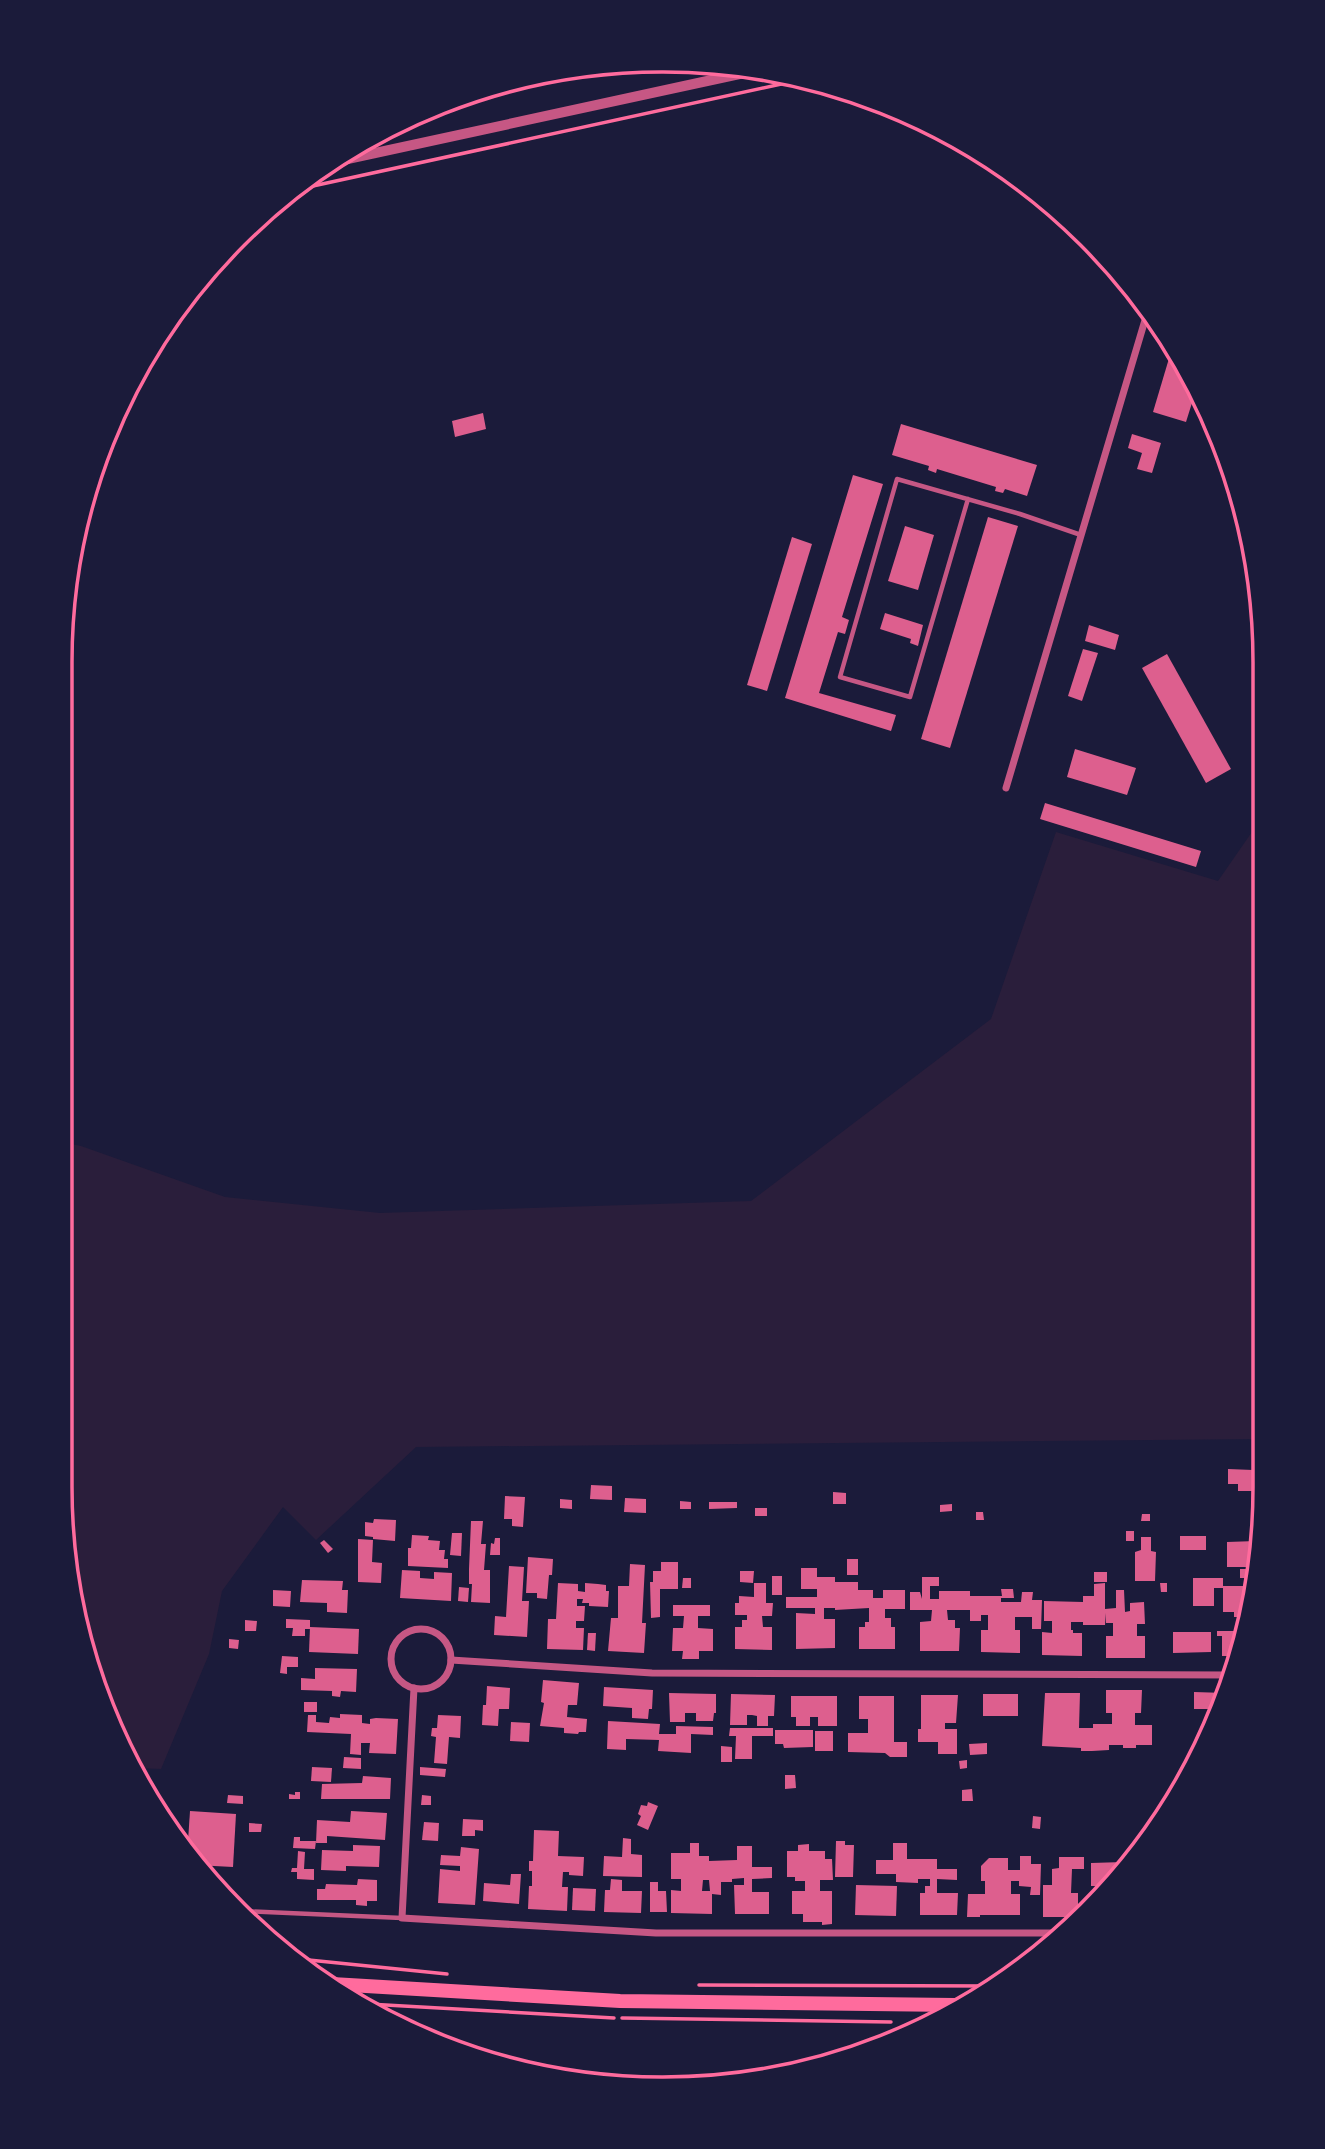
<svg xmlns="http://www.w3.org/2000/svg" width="1325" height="2149" viewBox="0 0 1325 2149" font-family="Cabin,sans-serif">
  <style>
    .green { fill: #2a1e3b }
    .building { fill: #dd5f8e; fill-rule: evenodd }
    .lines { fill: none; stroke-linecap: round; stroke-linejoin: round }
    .path { stroke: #ff6b9d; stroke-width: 3.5 }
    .service { stroke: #c65784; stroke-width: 4.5 }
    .minor { stroke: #c65784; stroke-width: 7 }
    .tertiary { stroke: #c65784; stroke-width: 10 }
    .primary { stroke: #ff6b9d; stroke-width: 14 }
    .rim { fill: none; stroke: #ff6b9d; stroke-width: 3.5 }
  </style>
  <rect width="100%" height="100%" fill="#1b1b3a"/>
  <!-- green -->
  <path class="green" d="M1263,816L1261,1439L416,1447L316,1540L283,1507L222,1591L209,1654L161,1769L138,1768L91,1680L60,1487L61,1142L81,1146L225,1197L380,1213L751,1201L991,1019L1056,832L1218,881Z"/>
  <!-- building -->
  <g class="building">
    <path d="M1173,345L1185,361L1197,387L1186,422L1153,412Z"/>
    <path d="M483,413L486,429L455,437L452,421Z"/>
    <path d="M901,424L1037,465L1027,496L1005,489L1003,493L995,491L996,487L937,469L936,473L928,470L929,466L892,455Z"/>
    <path d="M1132,434L1161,443L1152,473L1137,469L1142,453L1128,448Z"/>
    <path d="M853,475L883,484L842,617L849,620L845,634L838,632L819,693L896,715L891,731L785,698Z"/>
    <path d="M988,517L1018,526L950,748L921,739Z"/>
    <path d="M905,526L934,535L918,590L888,581Z"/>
    <path d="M792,537L812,544L767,691L747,685Z"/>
    <path d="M885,613L923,625L918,646L910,643L911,639L880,629Z"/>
    <path d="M1089,625L1119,635L1115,650L1085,641Z"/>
    <path d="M1083,649L1098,653L1082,701L1068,696Z"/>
    <path d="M1167,654L1231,769L1206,783L1142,668Z"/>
    <path d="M1075,749L1136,768L1127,795L1067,777Z"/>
    <path d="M1045,803L1201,851L1196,867L1040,819Z"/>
    <path d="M1228,1469L1253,1470L1252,1491H1238V1484H1228Z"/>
    <path d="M591,1485L612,1486V1500L590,1499Z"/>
    <path d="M833,1492L846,1493V1504H833Z"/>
    <path d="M505,1496L525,1497L523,1527L512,1526V1519H504Z"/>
    <path d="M625,1498L646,1499V1513L624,1512Z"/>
    <path d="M560,1499L572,1500V1509L560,1508Z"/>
    <path d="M680,1501L691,1502V1509H680Z"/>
    <path d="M709,1502H737V1508L709,1509Z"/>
    <path d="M952,1504V1511L940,1512V1505Z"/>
    <rect x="755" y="1508" width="12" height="8"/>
    <path d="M976,1512H983L984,1520H976Z"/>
    <path d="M1142,1514H1150V1521H1141Z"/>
    <path d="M374,1519L396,1520L395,1541L373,1539V1537L365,1536V1522L373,1523Z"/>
    <path d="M471,1521H483L481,1544H486L484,1570H490V1603L471,1602L472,1584H469V1569Z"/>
    <rect x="1126" y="1531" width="8" height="10"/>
    <path d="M452,1533H462L461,1556L450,1555Z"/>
    <path d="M412,1535L429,1536L428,1540L440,1541L439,1550H445L444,1559H448V1568L408,1566V1548H411Z"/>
    <rect x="1180" y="1536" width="26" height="14"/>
    <path d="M1141,1537H1151V1551L1156,1552L1155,1581H1135V1552L1141,1550Z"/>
    <path d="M495,1538H500V1555H490L491,1543L494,1544Z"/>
    <path d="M358,1539L373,1540L372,1562L382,1563L381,1583L358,1582Z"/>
    <path d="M324,1540L333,1549L328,1553L320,1543Z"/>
    <path d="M1256,1541V1567H1227V1542Z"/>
    <path d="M528,1557L553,1559L552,1575H549L547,1599L537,1598V1593H526Z"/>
    <rect x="847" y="1559" width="11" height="16"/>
    <path d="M661,1562H678V1589H660V1617L651,1618L650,1582H653V1571H661Z"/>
    <path d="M630,1564L645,1565L642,1623H646L644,1653L608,1651L611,1618H618V1586H629Z"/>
    <path d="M509,1566L524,1567L522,1601H529L527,1637L494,1635L495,1616L506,1617Z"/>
    <path d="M801,1568H817V1577H835V1582H858V1590H873V1598H883V1590H905V1609H885V1618H891V1627H895V1649H859V1627H865V1622H869V1608L835,1610V1608H824V1619H835V1648L796,1649V1613L815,1614V1608H786V1597H817V1589H801Z"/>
    <path d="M1240,1569H1255L1256,1578H1240Z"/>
    <path d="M402,1570L420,1571V1578L434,1579V1572L452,1573L451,1601L400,1598Z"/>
    <path d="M740,1571H754L753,1583L740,1582Z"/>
    <rect x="1094" y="1572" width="13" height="10"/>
    <rect x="772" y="1576" width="10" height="19"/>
    <path d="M922,1577H939V1586H930V1599H939V1591H970V1596H1002L1001,1589H1013L1014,1598H1001V1602H1021L1022,1592H1033L1032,1600H1042L1041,1629H1032V1617H1015V1630H1020V1653L981,1652V1630H988V1615H981V1621H970V1610H947L948,1620H955V1628H960L959,1651H920V1622L931,1621L932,1610H910V1592H920L922,1599Z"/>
    <path d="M683,1578H691V1588H682Z"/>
    <path d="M1193,1578H1223V1588H1214V1606H1193Z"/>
    <path d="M302,1580L343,1581L342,1590H348L347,1613L327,1612V1603L300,1602Z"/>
    <path d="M558,1583L578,1584V1591L585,1592V1583L598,1584L606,1585V1591H609L608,1607L589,1606V1603H582L583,1599H577V1606H585L584,1621H576V1628H584L583,1650L547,1649L548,1619H556Z"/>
    <path d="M754,1583H766V1603H773L772,1616H762L763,1627H772V1650L735,1649V1627H742V1620H747V1615H735V1603H739V1596L754,1597Z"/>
    <path d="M1105,1583V1609L1116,1608V1590H1124L1125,1612L1130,1611V1603L1144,1602L1145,1624H1137V1636H1145V1658H1106V1636H1113V1623H1106V1613L1105,1625H1083V1622H1071V1630H1073V1633H1082V1656L1042,1655V1632L1052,1633V1621H1044V1601L1083,1602V1596H1094V1584Z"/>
    <path d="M1160,1583H1167V1592H1161Z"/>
    <path d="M1223,1586H1255L1249,1607H1247L1246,1617H1234V1612H1223Z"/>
    <path d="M459,1587L469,1588L468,1602L458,1601Z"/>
    <path d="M273,1590L291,1591L290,1607L273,1606Z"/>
    <path d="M673,1605H710V1616H698V1628L713,1629V1651H699V1659H682L683,1651H672L673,1628H683L684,1616H673Z"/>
    <path d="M286,1619L310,1620V1629H305V1636H292L293,1628H286Z"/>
    <path d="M245,1620L257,1621L256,1631H245Z"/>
    <path d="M310,1627L359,1629L358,1654L309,1652Z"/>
    <path d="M1217,1631H1237V1635H1242L1236,1656H1222V1636H1217Z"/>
    <path d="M1173,1632H1211V1652L1173,1653Z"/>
    <path d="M588,1633H596L595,1651L587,1650Z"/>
    <path d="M229,1639L239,1640L238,1649L229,1648Z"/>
    <path d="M282,1656L298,1657V1667H287V1674L280,1673Z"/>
    <path d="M315,1668L357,1669L356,1692L341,1691L340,1697L332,1696V1691L301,1690V1678L315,1679Z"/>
    <path d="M543,1680L579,1683L577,1705H568L567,1717L587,1719L586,1732H579L578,1734L564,1733V1728L540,1726L544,1703L541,1702Z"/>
    <path d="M487,1686L510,1688L509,1709H499L498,1726L482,1725L483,1705H486Z"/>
    <path d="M604,1687L653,1690L652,1709H649L648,1719L632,1718V1708L603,1706Z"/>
    <path d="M1106,1690H1142L1141,1713H1135V1725H1152V1745H1136V1748H1123V1745H1109V1750L1092,1751H1081V1748L1042,1746L1045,1693H1080L1079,1728H1093V1724H1112V1713H1106Z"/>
    <path d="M1194,1692L1226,1693L1221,1712L1213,1711V1709H1194Z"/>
    <path d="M669,1693L716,1694V1713H714L713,1721H696V1713H685V1722H670Z"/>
    <path d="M731,1694L775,1695L774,1716H768V1726H757V1716L752,1715H747V1725H730Z"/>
    <rect x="983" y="1694" width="35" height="22"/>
    <path d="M921,1695H958L956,1723H945V1729H957V1754H938V1742H918V1729H921Z"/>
    <path d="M791,1696H837V1726H818V1717H810V1726H796V1717H791Z"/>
    <path d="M859,1696H894V1742H907V1757H890L885,1753L848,1752V1733H868V1719H859Z"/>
    <rect x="304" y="1702" width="13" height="10"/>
    <path d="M340,1714L362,1715V1723L370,1724V1719L376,1718L398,1719L396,1754L369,1753L370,1743H361V1755L350,1754L351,1734L307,1732L308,1715H316V1722L329,1723L330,1717L340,1718Z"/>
    <path d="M438,1715L461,1716L460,1738L449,1737L447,1764L434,1763L436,1737L431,1736L432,1728H437Z"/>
    <path d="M608,1721L660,1724L659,1734H676V1726L713,1727V1735L691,1734V1753L658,1751L659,1740L626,1739V1750L607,1749Z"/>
    <path d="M511,1722L530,1723L529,1742L510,1741Z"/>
    <path d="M730,1728H773V1736H752V1759H735L736,1736H729Z"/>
    <path d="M775,1730H813V1747L784,1748L783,1744H775Z"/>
    <rect x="815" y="1731" width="18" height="20"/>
    <path d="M1210,1733L1201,1749L1200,1751L1199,1734Z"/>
    <path d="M987,1743V1754L970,1755L969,1744Z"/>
    <path d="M721,1746L732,1747V1762H721Z"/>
    <path d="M344,1757L361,1758V1769L343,1768Z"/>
    <path d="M967,1760V1768L960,1769L959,1761Z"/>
    <path d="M312,1767L332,1768L331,1782L311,1781Z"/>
    <path d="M420,1767L446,1769L445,1777L420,1775Z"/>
    <path d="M785,1775H795L796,1788L785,1789Z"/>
    <path d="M363,1776L391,1778L390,1799H321L322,1784L362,1783Z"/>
    <path d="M972,1789L973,1801H962V1790Z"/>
    <path d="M295,1792H300V1799H289V1794L295,1795Z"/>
    <path d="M228,1795L243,1796V1804L227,1803Z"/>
    <path d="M422,1795L431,1796V1805H421Z"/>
    <path d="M648,1802L658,1806L648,1830L637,1825L641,1816L638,1814L641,1805L647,1806Z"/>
    <path d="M190,1811L236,1814L233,1867L195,1865L187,1856Z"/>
    <path d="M351,1811L387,1813L385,1840L327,1836V1843H316L317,1820L350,1822Z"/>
    <path d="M1033,1816L1041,1817L1040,1829L1032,1828Z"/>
    <path d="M463,1819L483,1820V1831L475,1830V1836H462Z"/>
    <path d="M424,1822L439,1823L438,1841L422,1840Z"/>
    <path d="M249,1823L262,1824L261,1832H249Z"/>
    <path d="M534,1830L559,1831L558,1856L584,1857L583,1876L569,1875V1872H563L562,1887H568L567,1911L528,1909L529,1886H532V1871H529V1861H533Z"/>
    <path d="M294,1837H300V1841H316L315,1849L293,1848Z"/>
    <path d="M623,1838L631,1839V1854L642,1855V1877L603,1876L604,1856L622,1857Z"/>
    <path d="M836,1841H845V1845H854L853,1877H835Z"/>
    <path d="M690,1843H699V1856H709V1861L737,1860V1846H752V1867H772V1878L752,1879V1892H769V1914H735L734,1885H744V1878L732,1879V1882H721V1895L712,1894V1914L671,1913V1890L681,1891V1879H671V1853H690ZM703,1880H709L710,1891H702Z"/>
    <path d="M893,1843H907V1859H937V1869H957V1880L937,1879V1893H958L957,1915H920V1893H925V1886H930V1879H918V1883L896,1882V1874H876V1860H893Z"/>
    <path d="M809,1844V1851H825V1859H832L833,1880H820V1891H832V1924L822,1925V1922H803V1914H792V1891H805V1881H795V1877H787V1851H798V1845Z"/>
    <path d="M353,1845L380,1846L379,1867L346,1866V1871L321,1870L322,1850L353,1851Z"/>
    <path d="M461,1847L479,1849L475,1905L438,1903L440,1869L460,1871V1866L440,1865L441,1855L460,1856Z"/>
    <path d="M298,1851L305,1852L304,1869H314V1880L297,1879V1872H291L292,1868H297Z"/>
    <path d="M1020,1856H1031V1864H1041L1040,1895H1030L1031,1887L1019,1886V1881H1011V1894H1020V1915H980V1917H967L968,1894H985V1881H981V1866L989,1858H1008V1870H1020Z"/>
    <path d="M1059,1857H1084V1869H1072L1071,1893H1078V1917H1043V1885H1052V1869L1059,1868Z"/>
    <path d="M1123,1860H1135L1103,1891V1886H1091V1863L1123,1862Z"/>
    <path d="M511,1874H521L519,1904L483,1901L484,1883L510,1885Z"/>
    <path d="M358,1879L377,1880V1901H367V1906L356,1905V1900H317V1889H325L326,1884L357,1885Z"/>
    <path d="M611,1879L622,1880V1891H642L641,1913L604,1912L605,1890H610Z"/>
    <path d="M650,1882H658V1891H666L667,1912H650Z"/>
    <path d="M856,1885L897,1886L896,1916L855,1915Z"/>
    <path d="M573,1888L596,1889L595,1911L572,1910Z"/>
  </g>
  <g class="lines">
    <!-- path -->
    <g class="path">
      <path d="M290,191L809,78"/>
      <path d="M289,1958L447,1974"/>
      <path d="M699,1985L991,1986"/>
      <path d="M368,2004L614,2018"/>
      <path d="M622,2018L891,2022"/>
    </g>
    <!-- service -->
    <g class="service">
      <path d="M968,499L910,697L840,677L897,479L1020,514L1081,535"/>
      <path d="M241,1911L402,1918"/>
    </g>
    <!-- minor -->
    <g class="minor">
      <path d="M1006,788L1148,310"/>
      <circle cx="421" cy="1659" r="30"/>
      <path d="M451,1660L652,1673L1231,1675"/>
      <path d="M414,1688L402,1918L656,1933H1061"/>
    </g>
    <!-- tertiary -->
    <path class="tertiary" d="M329,163L758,70"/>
    <!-- primary -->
    <path class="primary" d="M332,1984L620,2001L955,2005"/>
  </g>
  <!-- crop -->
  <path d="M0 0H1325V2149H0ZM662 72H663A590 590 0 0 1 1253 662V1487A590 590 0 0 1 663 2077H662A590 590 0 0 1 72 1487V662A590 590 0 0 1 662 72Z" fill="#1b1b3a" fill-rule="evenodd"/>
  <path class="rim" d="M662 72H663A590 590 0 0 1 1253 662V1487A590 590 0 0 1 663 2077H662A590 590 0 0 1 72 1487V662A590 590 0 0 1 662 72Z"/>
</svg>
